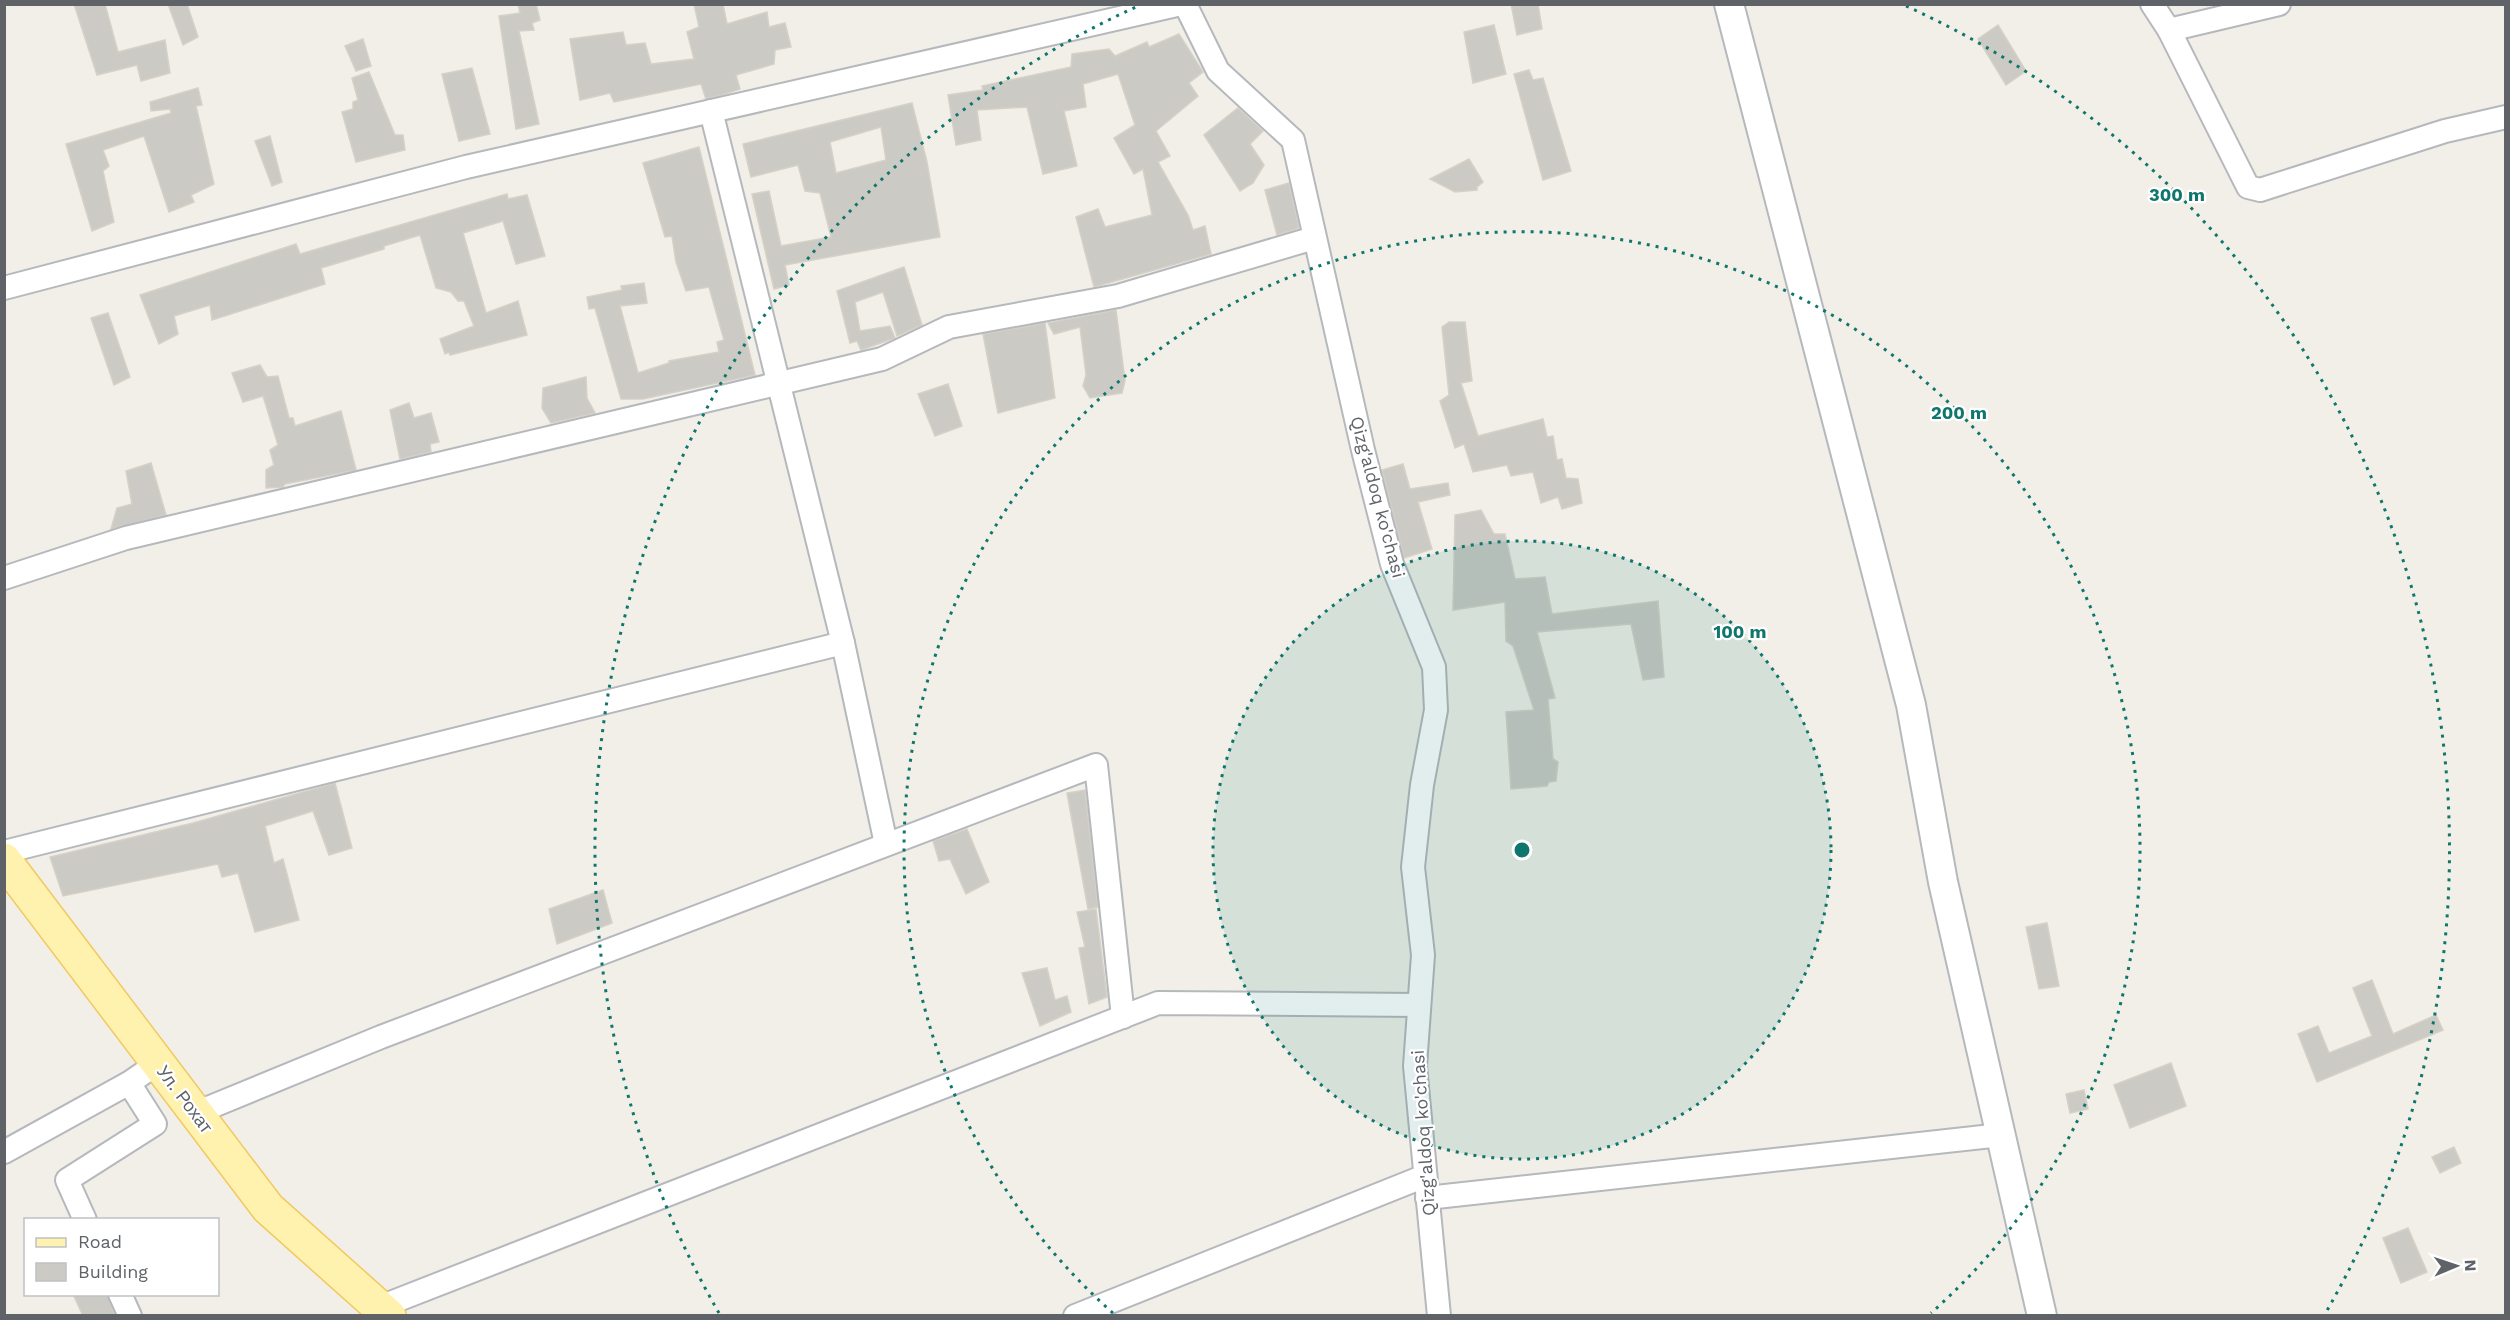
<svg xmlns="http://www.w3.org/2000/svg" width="2510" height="1320" viewBox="0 0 2510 1320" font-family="'Work Sans',sans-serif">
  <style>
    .building { fill: #cccac5; stroke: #d6d1c6; stroke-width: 1.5; fill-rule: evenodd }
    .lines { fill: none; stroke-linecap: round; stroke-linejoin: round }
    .minor-casing { stroke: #b5b8bc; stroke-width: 26 }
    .tertiary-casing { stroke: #b5b8bc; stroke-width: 32 }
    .primary-casing { stroke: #f2c960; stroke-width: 36 }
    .minor { stroke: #fff; stroke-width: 22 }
    .tertiary { stroke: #fff; stroke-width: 28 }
    .primary { stroke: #fff2af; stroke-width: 33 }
    .ring { fill: none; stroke: #0f766e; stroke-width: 3; stroke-dasharray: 3 6 }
    .labels { text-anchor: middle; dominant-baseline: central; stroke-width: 4.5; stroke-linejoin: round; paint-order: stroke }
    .street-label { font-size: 18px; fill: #5f6368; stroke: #fff }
    .centre { fill: #0f766e; stroke: #fff; stroke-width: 3 }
    .ring-label { font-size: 18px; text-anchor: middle; font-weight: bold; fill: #0f766e; stroke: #fff; stroke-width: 4.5; stroke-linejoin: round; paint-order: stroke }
  </style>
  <rect width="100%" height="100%" fill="#f1efe8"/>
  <!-- building -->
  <g class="building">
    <path d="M74,4H105L118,52L165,40L170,73L141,81L137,65L97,75Z"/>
    <path d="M168,4H187L198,37L183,45Z"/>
    <path d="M518,4H536L540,20L532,23L534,30L519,31L539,124L516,129L499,16L520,13Z"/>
    <path d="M694,4H723L727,24L767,12L769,27L785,23L791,47L775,50L774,64L736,75L740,89L722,95L706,99L701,84L614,102L610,93L580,100L570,39L623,32L626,45L645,43L651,64L694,59L687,32L699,27Z"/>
    <path d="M1511,4H1538L1542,29L1517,35Z"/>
    <path d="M1494,25L1506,74L1473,83L1464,32Z"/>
    <path d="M1998,25L2026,71L2006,85L1978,39Z"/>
    <path d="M1179,34L1203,72L1189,83L1198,96L1156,131L1170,156L1158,162L1188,215L1193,230L1205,226L1211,254L1094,287L1076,217L1098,209L1105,227L1152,215L1143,169L1134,174L1114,138L1135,125L1118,74L1083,84L1086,107L1064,111L1077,166L1043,174L1027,107L977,110L981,140L956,145L948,95L983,90L982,86L1071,67L1072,54L1109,49L1115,56L1147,42L1149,47Z"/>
    <path d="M363,39L371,66L356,71L345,46Z"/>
    <path d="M472,68L490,134L459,141L442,74Z"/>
    <path d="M1529,70L1533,80L1543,78L1571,171L1543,180L1514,74Z"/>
    <path d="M369,72L395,135H403L405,150L356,162L342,112L353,109V102L358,100L352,78Z"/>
    <path d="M198,88L202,105L196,106L214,184L191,195L194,202L169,212L144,136L103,150L109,166L103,171L114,222L92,231L66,144L171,113L170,109L151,111L150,102Z"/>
    <path d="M912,103L927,162L940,237L785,265L789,285L774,289L752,194L769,191L781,246L831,237L820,193L805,191L798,165L751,177L743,144ZM881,127L886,160L836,173L830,142Z"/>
    <path d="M1238,108L1263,131L1250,144L1264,165L1253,183L1240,191L1204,135Z"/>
    <path d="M270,136L282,182L272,186L255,141Z"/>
    <path d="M699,147L755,375L643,399H621L595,308L589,309L587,297L622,290L621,286L644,283L647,303L620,306L638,373L669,363V361L719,352L717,342L724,340L709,287L686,291L676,262L672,236L665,237L643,163Z"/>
    <path d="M1469,159L1483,182L1477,187V190L1455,192L1430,179Z"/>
    <path d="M1289,183L1299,228L1277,235L1265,190Z"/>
    <path d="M507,194L508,199L527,195L545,256L516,264L503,221L463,233L486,313L518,301L527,335L450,355L449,352L445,354L440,339L474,326L464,301H458L451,292L436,288L420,235L384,246V249L321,268L325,284L212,320L210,305L174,316L178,334L159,344L140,295L296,244L300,254Z"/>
    <path d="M904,267L922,325L897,336L883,292L855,302L860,331L890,326L895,338L861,350L857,341L850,343L837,291Z"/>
    <path d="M1116,310L1125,381L1122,393L1090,398L1083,386L1086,375L1080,327L1054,334L1048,323Z"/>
    <path d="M108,313L130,377L114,385L91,318Z"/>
    <path d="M1449,322H1465L1472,381L1461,383L1478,436L1543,419L1547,437L1553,436L1557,460L1562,459L1566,478L1578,479L1582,503L1562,509L1558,497L1541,503L1533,472L1511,476L1507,465L1473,472L1464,444L1455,448L1440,401L1449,395L1442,327Z"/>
    <path d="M1045,323L1055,398L998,413L983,334Z"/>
    <path d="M260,365L267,377L278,376L289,418H293L295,426L341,411L356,470L285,484L283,487L266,488V470L274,465L270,450L278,445L263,396L243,402L232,373Z"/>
    <path d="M586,377L587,398L595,413L551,423L542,408L543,388Z"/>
    <path d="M948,384L962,426L935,436L918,394Z"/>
    <path d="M409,403L414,418L431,413L439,442L430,444L431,452L400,459L390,410Z"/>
    <path d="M151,463L166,515L111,529L117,508L132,504L126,471Z"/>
    <path d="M1403,464L1410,489L1448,483L1450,495L1418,502L1432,549L1404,558L1382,470Z"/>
    <path d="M1481,510L1494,534H1505L1515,579L1545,577L1552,614L1658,601L1664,677L1643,680L1631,624L1537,632L1555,698L1548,699L1553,759L1558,762L1556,781L1549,782L1547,786L1511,789L1506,712L1534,710L1513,646L1506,641L1505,602L1453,610L1455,515Z"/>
    <path d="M335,783L352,848L329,855L313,811L265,826L274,863L283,859L299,920L255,932L238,873L222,877L218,864L63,896L50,857L193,823Z"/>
    <path d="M1085,790L1098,907L1088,909L1067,793Z"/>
    <path d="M967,829L989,882L966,894L950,859L939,861L933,841Z"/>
    <path d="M603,890L612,923L557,944L549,909Z"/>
    <path d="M1096,909L1107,997L1089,1004L1079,948L1085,947L1077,912Z"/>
    <path d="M2047,923L2059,986L2039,989L2026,927Z"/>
    <path d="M1047,968L1055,1000L1067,996L1071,1012L1040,1026L1022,973Z"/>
    <path d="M2372,980L2393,1034L2436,1015L2443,1030L2317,1082L2298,1034L2318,1026L2329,1053L2372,1036L2353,988Z"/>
    <path d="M2171,1063L2186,1106L2130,1128L2114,1085Z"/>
    <path d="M2084,1090L2088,1109L2070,1113L2066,1094Z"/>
    <path d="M2454,1147L2461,1163L2440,1173L2432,1157Z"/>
    <path d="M2408,1228L2427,1272L2401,1283L2383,1238Z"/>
    <path d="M73,1294H107L115,1316H83Z"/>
  </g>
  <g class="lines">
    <!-- minor casing -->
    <g class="minor-casing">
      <g id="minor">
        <path d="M1185,4L1218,71L1293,140L1363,450L1392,564L1434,667L1436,710L1422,785L1413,867L1423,955L1415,1066L1439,1316"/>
        <path d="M2152,4L2169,30L2248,187L2260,190L2445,131L2506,117"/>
        <path d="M2169,30L2279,4"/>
        <path d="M711,111L843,643L886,844"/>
        <path d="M4,288L466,167L1181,4"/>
        <path d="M4,578L126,538L882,359L949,327L1118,296L1314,238"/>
        <path d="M4,852L843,643"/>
        <path d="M196,1113L381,1037L1096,765L1123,1017"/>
        <path d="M4,1152L129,1083L158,1063"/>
        <path d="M1427,1198L2001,1135"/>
        <path d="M85,1220L67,1180L155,1124L129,1083"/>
        <path d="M120,1294L130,1316"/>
        <path d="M380,1307L1158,1003L1419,1005"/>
        <path d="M1075,1316L1425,1176"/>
      </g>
    </g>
    <!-- tertiary casing -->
    <g class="tertiary-casing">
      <path id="tertiary" d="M1729,4L1911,705L1943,882L2042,1316"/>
    </g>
    <!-- primary casing -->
    <g class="primary-casing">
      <path id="primary" d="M4,860L268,1208L389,1316"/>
    </g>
    <!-- minor -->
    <use href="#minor" class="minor"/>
    <!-- tertiary -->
    <use href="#tertiary" class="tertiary"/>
    <!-- primary -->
    <use href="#primary" class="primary"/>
  </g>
  <!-- distance rings -->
  <circle cx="1522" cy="850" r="309" fill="#0f766e" fill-opacity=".12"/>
  <g class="ring">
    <circle cx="1522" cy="850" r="309"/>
    <path d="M1113 1313A618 618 0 1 1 1931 1313"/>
    <path d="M719 1313A927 927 0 0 1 1138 6M1906 6A927 927 0 0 1 2325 1314"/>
  </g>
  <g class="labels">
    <!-- street labels -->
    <g class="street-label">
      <text transform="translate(1378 497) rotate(75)">Qizg'aldoq ko'chasi</text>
      <text transform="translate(185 1099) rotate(53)">Ул. Рохат</text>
      <text transform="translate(1423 1133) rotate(-94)">Qizg'aldoq ko'chasi</text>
    </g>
  </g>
  <circle cx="1522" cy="850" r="9" class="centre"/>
  <g class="ring-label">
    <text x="2177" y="201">300 m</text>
    <text x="1959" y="419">200 m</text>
    <text x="1740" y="638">100 m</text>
  </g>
  <!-- border -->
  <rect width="2510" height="1320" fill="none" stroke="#5f6368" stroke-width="12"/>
  <!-- legend -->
  <rect x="24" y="1218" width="195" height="78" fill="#ffffff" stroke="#bfc1c3" stroke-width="1.5"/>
  <rect x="36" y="1238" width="30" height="9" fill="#fff2af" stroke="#bfc1c3" stroke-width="1.5"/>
  <text x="78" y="1248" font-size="18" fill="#5f6368">Road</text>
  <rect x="36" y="1263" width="30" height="18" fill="#cccac5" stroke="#bfc1c3" stroke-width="1.5"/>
  <text x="78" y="1278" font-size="18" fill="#5f6368">Building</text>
  <!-- north arrow -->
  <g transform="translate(2456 1266) rotate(88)" stroke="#ffffff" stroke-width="4.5" paint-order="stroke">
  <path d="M0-4.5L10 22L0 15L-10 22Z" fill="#5f6368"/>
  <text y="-9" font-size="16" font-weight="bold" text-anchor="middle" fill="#5f6368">N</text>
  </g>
</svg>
